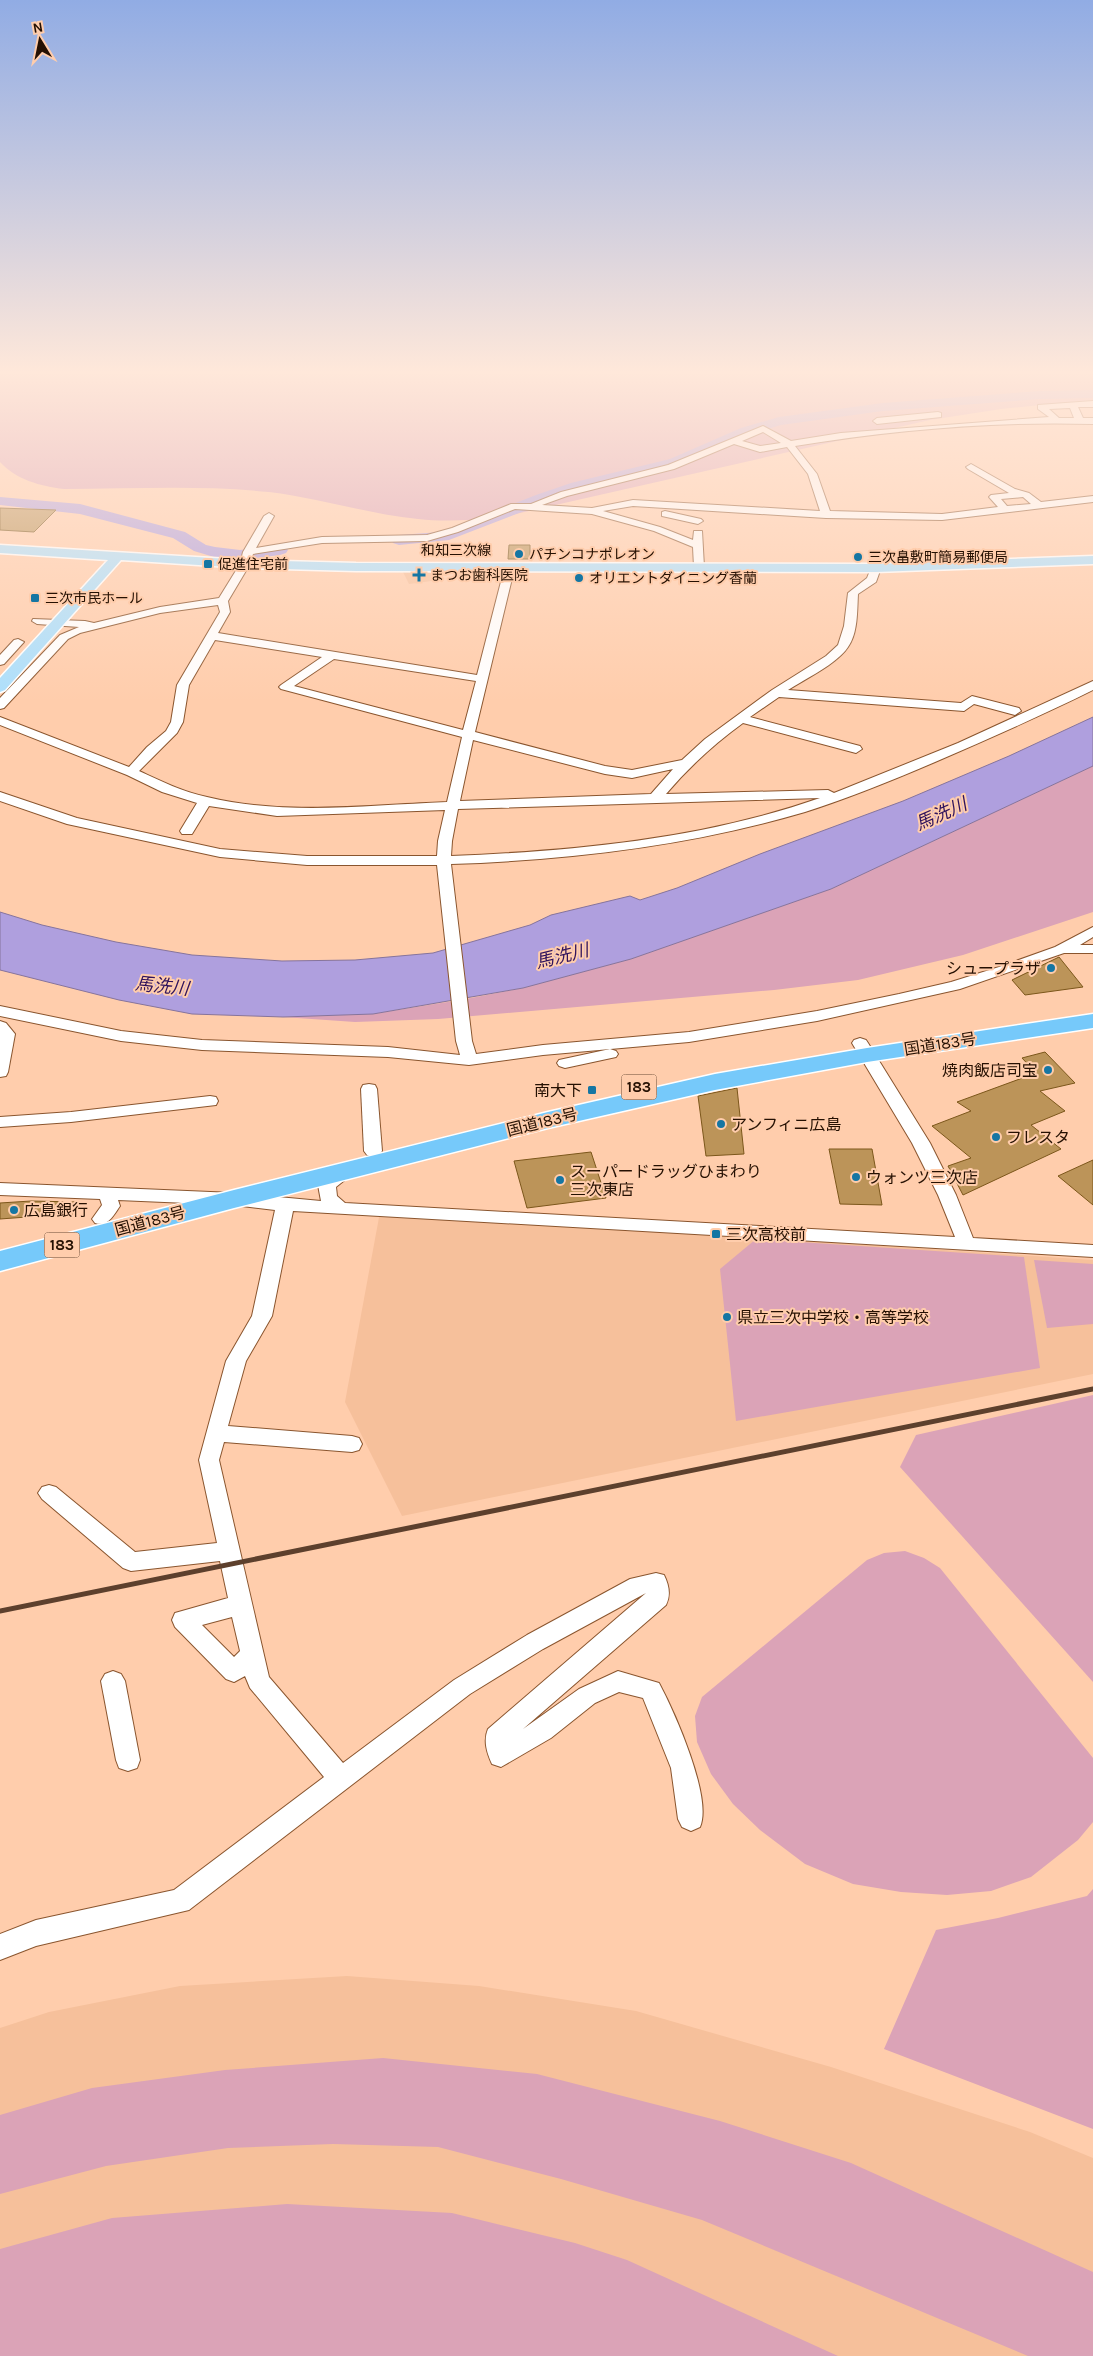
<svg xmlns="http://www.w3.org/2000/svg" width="1093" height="2356" viewBox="0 0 1093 2356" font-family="Karla,'Noto Sans JP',sans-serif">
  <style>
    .built { fill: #f6c09b }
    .green { fill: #dba3b7 }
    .water { fill: #af9fde; stroke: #86749c }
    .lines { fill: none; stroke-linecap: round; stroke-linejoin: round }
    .river { fill: #af9fde; fill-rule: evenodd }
    .building { fill: #bc9459; stroke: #7c571b }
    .minor-casing { stroke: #8a552e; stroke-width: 2 }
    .major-casing { stroke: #fff; stroke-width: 3 }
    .highway-casing { stroke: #fff; stroke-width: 3 }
    .minor { fill: #fff; fill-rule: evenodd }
    .major { fill: #addffc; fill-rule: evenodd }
    .highway { fill: #76c9fa; fill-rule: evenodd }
    .rail { stroke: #5d402d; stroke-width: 5 }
    .poi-dot { fill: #1576a3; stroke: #ffcdac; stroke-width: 2 }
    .labels { text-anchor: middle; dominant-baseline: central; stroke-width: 4; stroke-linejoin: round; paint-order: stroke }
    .far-street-label { font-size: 14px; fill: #251002; stroke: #ffcdac }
    .far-poi-label { font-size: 14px; fill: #251002; stroke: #ffcdac; text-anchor: start }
    .shield { fill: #ffcdac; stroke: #664935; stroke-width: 1 }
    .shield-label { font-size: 15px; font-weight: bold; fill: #251002 }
    .poi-label { font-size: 16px; fill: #251002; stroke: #ffcdac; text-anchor: start }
    .street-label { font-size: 16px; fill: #251002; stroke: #ffcdac }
    .water-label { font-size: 18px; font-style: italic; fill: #30135c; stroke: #ffcdac }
  </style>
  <rect width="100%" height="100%" fill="#ffcdac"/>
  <!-- built -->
  <g class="built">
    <path d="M401,568H431L439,580L409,584Z"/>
    <path d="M380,1212L1093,1260V1374L402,1516L345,1402Z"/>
    <path d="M347,1976L479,1986L636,2011L831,2067L1030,2132L1093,2158V2356H0V2028L49,2012L180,1986Z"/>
  </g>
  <!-- green -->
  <g class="green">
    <path d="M0,372H1093V400L1001,409L930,420L498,518C472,520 445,522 418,519C368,514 319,498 269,492C201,485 132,489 64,489C40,486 17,480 0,462Z"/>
    <path d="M1093,766V912L963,955L858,980L774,990L438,1019L355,1022L283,1017L373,1014L466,999L523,988L631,959L831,889Z"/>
    <path d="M756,1239L1024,1257L1040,1368L736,1421L720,1269Z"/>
    <path d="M1034,1260L1093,1264V1324L1047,1328Z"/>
    <path d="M1093,1395V1682L900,1467L916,1435Z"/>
    <path d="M905,1551L924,1558L940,1568L1093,1758V1822L1078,1840L1031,1877L991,1891L947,1895L901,1892L853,1884L805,1864L760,1830L733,1804L711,1774L697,1742L695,1716L702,1697L867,1560L884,1553Z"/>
    <path d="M1093,1889V2129L884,2049L936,1930L998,1918L1087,1896Z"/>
    <path d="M383,2058L537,2074L720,2121L851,2163L1093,2272V2356H1028L702,2220L561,2179L438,2147L333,2144L228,2148L106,2166L0,2194V2115L92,2088L225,2070Z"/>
    <path d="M287,2204L452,2213L575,2243L627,2260L838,2356H0V2249L112,2218Z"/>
  </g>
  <!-- water -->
  <path class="water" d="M1093,717V766L831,889L631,959L523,988L373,1014L283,1017L192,1014L119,1000L0,970V912L42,925L116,942L192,955L282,961L355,960L433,953L530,925L551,915L630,896L640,900L677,888L760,854L903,801L1009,756Z"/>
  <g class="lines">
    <!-- river -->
    <g class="river">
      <path d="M1093,390V398L1040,399L883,411L781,425L751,434L680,465L581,489L449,540L399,545L393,543L391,540L393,537L399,535L441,532L536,495L571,483L670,459L741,428L779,417L883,403L1040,391Z"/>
      <path d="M0,497L80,504L185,532L206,545L215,547L240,550L280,545L286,547L288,550L286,553L280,555L240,560L214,557L194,551L173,538L80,514L0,505Z"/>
    </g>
  </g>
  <!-- building -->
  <g class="building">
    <path d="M0,508L56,510L34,532L0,530Z"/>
    <path d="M509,545H530V559H508Z"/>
    <path d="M1059,957L1083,987L1025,995L1012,980Z"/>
    <path d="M1045,1052L1075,1083L1040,1091L1065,1111L1031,1125L1061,1149L963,1195L948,1166L971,1158L932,1126L971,1111L957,1102L1036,1073L1022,1058Z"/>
    <path d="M737,1088L744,1154L706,1156L698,1096Z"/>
    <path d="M829,1149H872L882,1205L840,1204Z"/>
    <path d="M591,1152L606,1198L527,1208L514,1161Z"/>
    <path d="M1093,1160V1205L1058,1176Z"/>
    <path d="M31,1201L77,1202L72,1216L28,1215L27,1217L0,1219V1203Z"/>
  </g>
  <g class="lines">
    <!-- minor casing -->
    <g class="minor-casing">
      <g id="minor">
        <path d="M1093,401V407H1078L1083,418H1093V424C994,421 893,430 795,446L817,474L830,511L942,514L998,507L989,497L991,495L1009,493L968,469L966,467L971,464L1015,489L1029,493L1041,502L1093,496V502L942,520L826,518L633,506L603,511L660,527L693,540L694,531H702L704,567L699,570L694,567L693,547L654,531L592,514L515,509L458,532L427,541L322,543L253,554L250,564L228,601L230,612L218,633L477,675L505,566L506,564H514L515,566L475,732L605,766L632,770L682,760L705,739L772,690L826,656L838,645L844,626L848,593L867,578L871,568L876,565L881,568L876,582L858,594C857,611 858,633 848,647C837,664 805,679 788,690L961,703L972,696L1019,708L1021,711L1015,715L974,704L964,711L779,697L750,717L860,746L862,749L856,753L743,723C714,744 689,767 666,794L828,790L834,793L958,743L1093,681V690C1041,716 988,739 935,762C893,780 849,798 805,812C690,846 571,860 451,864L472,1041L476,1054L543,1045L689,1032L817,1011L899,994L951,982L999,967L1055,947L1093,927V937L1080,945H1093V953H1064L960,989L817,1021L689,1042L543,1055L469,1065L388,1057L202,1050L121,1041L0,1016V1006L121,1031L202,1040L388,1047L460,1055L456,1041L437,865H307L220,857L67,824L0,801V792L77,818L220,849L307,856H437L438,841L445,810L277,816L209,806L192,834H182L180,831L197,803L162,792L127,775L0,725V717L129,767L147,747L166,731L171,722L177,685L220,612L218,605L160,613L80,633L68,639L4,708L0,709V698L60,635L79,627L37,624L32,621L33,619L85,621L94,623L160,607L219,598L240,564L243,552L264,516L269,513L274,516L256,548L322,537L427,535L452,528L511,504H531L561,492L668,465L763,426L791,441L841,433L1049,417L1038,409V405ZM1070,408L1074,418H1059L1049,409ZM763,432L781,443L760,446L742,441ZM734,444L760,452L787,447L808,474L820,511L633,500L592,508L542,505L567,496L674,469ZM1023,497L1031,504L1007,506L1001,499ZM215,640L322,657L281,685L279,687L281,689L462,737L447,802C368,805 285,816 207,797C183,792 161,781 139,771L177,733L183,722L189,685ZM334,659L476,681L463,730L294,686ZM473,740L605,774L632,778L673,769L651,794L460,801ZM820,798C702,839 575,851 451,856L452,841L458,809Z"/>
        <path d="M938,412L941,413V417L877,424L873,421L877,418Z"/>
        <path d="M665,511L701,519L703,521L698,524L662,516V512Z"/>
        <path d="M18,639L24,642L4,664L0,665V655L14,640Z"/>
        <path d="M0,1021L6,1023L15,1034L8,1072L6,1076L0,1077Z"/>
        <path d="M860,1038L866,1040L868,1043L930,1143L956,1195L973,1238L1093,1245V1257L293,1211L272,1316L246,1361L228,1426L352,1436L359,1438L362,1444L359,1450L352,1452L224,1442L219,1460L269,1677L343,1763L454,1680L527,1635L630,1579L656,1573L664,1575C669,1585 671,1595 666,1605L523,1729L579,1689L618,1671L659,1683C674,1711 713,1798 700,1827L691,1831L682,1827L678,1819L671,1768L643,1698L619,1692L595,1703L551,1738L501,1767L492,1764C487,1753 483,1741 488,1729L646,1593L543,1649L470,1694L189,1910L36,1946L0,1960V1934L36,1920L174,1890L324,1777L250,1688L245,1676L234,1682L226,1679L175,1627L172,1620L175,1613L228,1598L220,1561L131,1571L123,1568L42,1499L38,1493L42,1487L49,1485L56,1487L135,1552L217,1543L199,1460L226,1361L252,1316L275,1210L234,1205L118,1200L120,1206C113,1216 108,1227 95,1223L92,1219L102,1205L100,1199L0,1195V1183L234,1193L321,1201L318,1185C325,1175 341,1164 353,1167L356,1171L336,1187L337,1196L345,1203L955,1237L938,1195L912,1143L852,1043L854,1040ZM232,1617L240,1651L234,1657L202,1625Z"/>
        <path d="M610,1049L616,1051L618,1054L616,1057L565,1068L559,1066L557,1063L559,1060Z"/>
        <path d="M369,1084L375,1085L377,1089L382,1151L379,1155H367L364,1151L361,1089L363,1085Z"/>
        <path d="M210,1096L216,1097L218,1101L216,1105L71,1122L0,1127V1117L71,1112Z"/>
        <path d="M113,1671L121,1674L125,1681L140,1760L137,1768L128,1771L119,1768L116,1760L101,1681L105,1674Z"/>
      </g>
    </g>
    <!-- major casing -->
    <g class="major-casing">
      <path id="major" d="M0,545L245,560L356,563L876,564L1093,556V564L876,572L356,571L245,568L121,560L5,690L0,692V678L108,560L0,553Z"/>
    </g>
    <!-- highway casing -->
    <g class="highway-casing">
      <path id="highway" d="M1093,1014V1028L867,1062L715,1090L548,1128L234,1208L0,1271V1251L234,1190L548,1112L715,1074L867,1048Z"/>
    </g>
    <!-- minor -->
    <use href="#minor" class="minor"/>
    <!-- major -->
    <use href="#major" class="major"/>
    <!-- highway -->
    <use href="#highway" class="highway"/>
    <!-- rail -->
    <path class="rail" d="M0,1611L1093,1389"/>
  </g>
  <!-- sky -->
  <linearGradient id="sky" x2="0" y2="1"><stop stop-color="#91ace4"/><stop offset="0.53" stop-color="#ffe8da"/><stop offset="1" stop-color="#ffe8da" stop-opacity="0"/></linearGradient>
  <rect width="1093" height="702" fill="url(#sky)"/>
  <!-- markers -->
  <g class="poi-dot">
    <circle cx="519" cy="554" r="5"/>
    <circle cx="858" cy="557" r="5"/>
    <rect x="203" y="559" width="10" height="10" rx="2.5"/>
    <path d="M416.5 567.5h5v5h5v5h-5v5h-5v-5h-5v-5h5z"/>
    <circle cx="579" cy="578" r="5"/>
    <rect x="30" y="593" width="10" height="10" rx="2.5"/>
    <circle cx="1051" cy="968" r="5"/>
    <circle cx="1048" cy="1070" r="5"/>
    <rect x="587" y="1085" width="10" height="10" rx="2.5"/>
    <circle cx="721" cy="1124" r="5"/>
    <circle cx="996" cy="1137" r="5"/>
    <circle cx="856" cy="1177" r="5"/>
    <circle cx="560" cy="1180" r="5"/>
    <circle cx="14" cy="1210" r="5"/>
    <rect x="711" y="1229" width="10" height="10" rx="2.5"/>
    <circle cx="727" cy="1317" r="5"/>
  </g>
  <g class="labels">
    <!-- far-street labels -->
    <g class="far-street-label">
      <text x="456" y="550">和知三次線</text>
    </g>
    <!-- far-poi labels -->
    <g class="far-poi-label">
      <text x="529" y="554">パチンコナポレオン</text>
      <text x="868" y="557">三次畠敷町簡易郵便局</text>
      <text x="218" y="564">促進住宅前</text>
      <text x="430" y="575">まつお歯科医院</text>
      <text x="589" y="578">オリエントダイニング香蘭</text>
      <text x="45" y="598">三次市民ホール</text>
    </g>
    <!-- shield labels -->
    <g class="shield">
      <rect x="621.5" y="1074.5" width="35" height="25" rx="4"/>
      <rect x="44.5" y="1232.5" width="35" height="25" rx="4"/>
    </g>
    <g class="shield-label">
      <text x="639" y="1087">183</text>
      <text x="62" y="1245">183</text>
    </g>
    <!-- poi labels -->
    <g class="poi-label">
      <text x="1041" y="968" text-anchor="end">シュープラザ</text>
      <text x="1038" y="1070" text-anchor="end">焼肉飯店司宝</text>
      <text x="582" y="1090" text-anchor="end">南大下</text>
      <text x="731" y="1124">アンフィニ広島</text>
      <text x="1006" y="1137">フレスタ</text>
      <text x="570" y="1171">スーパードラッグひまわり<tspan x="570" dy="18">三次東店</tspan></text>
      <text x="866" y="1177">ウォンツ三次店</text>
      <text x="24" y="1210">広島銀行</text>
      <text x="726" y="1234">三次高校前</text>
      <text x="737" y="1317">県立三次中学校・高等学校</text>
    </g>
    <!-- street labels -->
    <g class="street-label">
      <text transform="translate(940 1044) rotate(-9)">国道183号</text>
      <text transform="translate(542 1122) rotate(-14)">国道183号</text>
      <text transform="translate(150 1221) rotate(-15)">国道183号</text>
    </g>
    <!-- water labels -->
    <g class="water-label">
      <text transform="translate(941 814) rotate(-24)">馬洗川</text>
      <text transform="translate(562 956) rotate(-14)">馬洗川</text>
      <text transform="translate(162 986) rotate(6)">馬洗川</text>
    </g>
  </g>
  <!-- north arrow -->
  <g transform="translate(40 40) rotate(350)" stroke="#ffcdac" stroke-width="4" paint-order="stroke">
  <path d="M0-4L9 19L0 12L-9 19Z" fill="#251002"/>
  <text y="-8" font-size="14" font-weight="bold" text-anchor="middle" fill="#251002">N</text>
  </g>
</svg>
